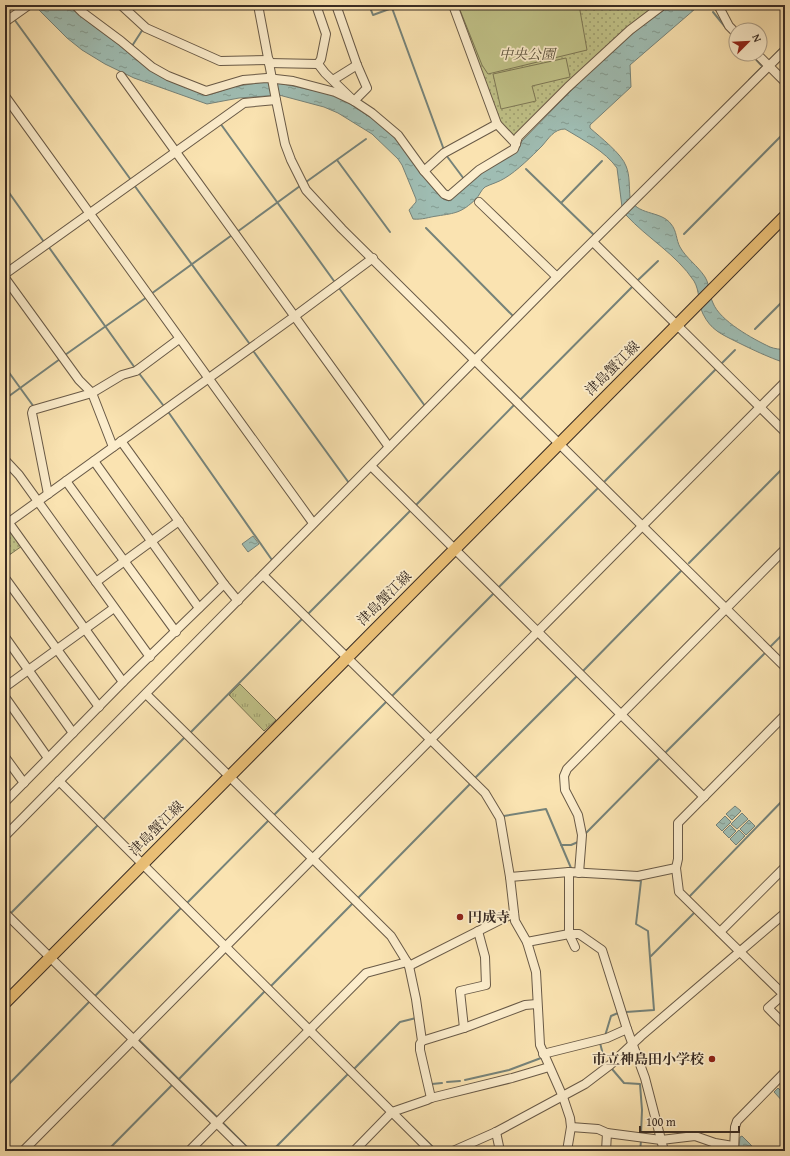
<svg xmlns="http://www.w3.org/2000/svg" width="790" height="1156" viewBox="0 0 790 1156" font-family="'Gentium Book Plus','Noto Serif JP',serif">
  <style>
    .grass { fill: url(#grass-tufts); stroke: #7d7856 }
    .park { fill: url(#park-dots); stroke: #7d7856 }
    .pitch { fill: #c1c389; stroke: #7d7856 }
    .water { fill: url(#water-ripples); stroke: #76837a }
    .lines { fill: none; stroke-linecap: round; stroke-linejoin: round }
    .stream { stroke: #76837a; stroke-width: 2 }
    .minor-casing { stroke: #695a47; stroke-width: 10 }
    .major-casing { stroke: #392c24; stroke-width: 13 }
    .minor { stroke: #fcedcc; stroke-width: 8 }
    .major { stroke: #edc278; stroke-width: 11 }
    .poi-dot { fill: #8f2418; stroke: #fcedcc; stroke-width: 1.5 }
    .labels { text-anchor: middle; dominant-baseline: central; stroke-width: 3.5; stroke-linejoin: round; paint-order: stroke }
    .park-label { font-size: 14px; font-style: italic; fill: #5b523d; stroke: #fcedcc }
    .street-label { font-size: 14px; fill: #392c24; stroke: #fcedcc }
    .poi-label { font-size: 14px; font-weight: bold; fill: #392c24; stroke: #fcedcc; text-anchor: start }
  </style>
  <defs>
    <pattern id="grass-tufts" width="24" height="20" patternUnits="userSpaceOnUse"><rect width="24" height="20" fill="#c1c389"/><path d="M3 7l-1-3M5 7V3M7 7l1-3M15 17l-1-3M17 17v-4M19 17l1-3" fill="none" stroke="#9e9f70"/></pattern>
    <pattern id="park-dots" width="8" height="8" patternUnits="userSpaceOnUse"><rect width="8" height="8" fill="#c1c389"/><path d="M2 2h.1M6 6h.1" fill="none" stroke="#9e9f70" stroke-width="1.8" stroke-linecap="round"/></pattern>
    <pattern id="water-ripples" width="26" height="14" patternUnits="userSpaceOnUse"><rect width="26" height="14" fill="#9fbdb3"/><path d="M2 4q2-2 4 0t4 0M15 11q2-2 4 0t4 0" fill="none" stroke="#839a91"/></pattern>
  </defs>
  <rect width="100%" height="100%" fill="#fae3b1"/>
  <filter id="stains"><feTurbulence type="fractalNoise" baseFrequency=".005" numOctaves="4"/><feColorMatrix values="0 0 0 0 .2 0 0 0 0 .09 0 0 0 0 .02 0 0 0 .5 -.17"/></filter>
  <radialGradient id="worn" r=".72"><stop offset=".6" stop-color="#630" stop-opacity="0"/><stop offset="1" stop-color="#630" stop-opacity=".3"/></radialGradient>
  <!-- grass -->
  <path class="grass" d="M240,684L276,720L264,731L229,695Z"/>
  <!-- park -->
  <g class="park">
    <path d="M455,5H659L513,137L500,123Z"/>
    <path d="M7,530L12,531L22,546L5,558V532Z"/>
  </g>
  <!-- pitch -->
  <g class="pitch">
    <path d="M458,5H579L587,50L488,74L482,65Z"/>
    <path d="M566,58L570,77L532,86L536,101L501,109L493,74Z"/>
  </g>
  <!-- water -->
  <g class="water">
    <path d="M34,5H69C109,43 159,67 206,94H212L233,87L269,81L330,94L344,100L379,123L390,133L403,147L443,199L449,201C459,190 472,179 484,170C496,162 518,157 522,141L558,104L602,60L639,28L671,5H733L695,9L630,65L631,87L590,125V128C600,137 622,154 626,166C630,175 629,187 630,197C635,216 661,210 671,224C677,231 676,240 680,247C686,258 698,266 705,277C710,285 709,295 713,303C720,321 753,339 770,347C775,349 780,349 785,350V363C768,357 753,350 737,342C721,334 711,330 703,314C698,304 700,291 694,281C676,254 647,238 626,215L622,207L617,168C605,151 583,140 565,129C554,129 549,138 542,146C532,156 517,171 505,178C499,182 491,184 485,187C481,190 479,196 476,199C461,213 456,213 437,216C429,217 422,220 413,219L409,210L416,202V199L402,165L398,159L372,134L338,113L324,107L279,95L239,98L207,104L134,78L105,64L82,50L67,38Z"/>
    <path d="M253,536L259,544L248,552L242,544Z"/>
    <path d="M735,806L741,811L732,820L726,814Z"/>
    <path d="M742,813L748,819L737,829L731,824Z"/>
    <path d="M725,816L731,822L722,831L716,825Z"/>
    <path d="M749,820L755,826L746,835L740,829Z"/>
    <path d="M730,825L736,831L729,838L723,832Z"/>
    <path d="M739,830L745,836L736,845L730,839Z"/>
    <path d="M778,1088L785,1095V1104L774,1092Z"/>
    <path d="M742,1136L757,1151H743L739,1147L740,1137Z"/>
  </g>
  <g class="lines">
    <!-- stream -->
    <g class="stream">
      <path d="M5,5L11,14"/>
      <path d="M369,5L373,15L392,8L444,150"/>
      <path d="M713,12L726,28"/>
      <path d="M14,19L131,180"/>
      <path d="M132,46L143,29"/>
      <path d="M751,54L761,65"/>
      <path d="M768,62L785,44"/>
      <path d="M749,80L764,65"/>
      <path d="M220,123L334,281"/>
      <path d="M446,155L464,179"/>
      <path d="M337,160L390,232"/>
      <path d="M526,169L594,235"/>
      <path d="M306,182L366,139"/>
      <path d="M134,185L249,343"/>
      <path d="M5,187L44,242"/>
      <path d="M562,202L602,161"/>
      <path d="M426,228L514,317"/>
      <path d="M237,232L300,186"/>
      <path d="M684,234L785,132"/>
      <path d="M48,246L135,368"/>
      <path d="M637,281L658,261"/>
      <path d="M339,288L425,406"/>
      <path d="M151,294L232,235"/>
      <path d="M755,329L785,299"/>
      <path d="M254,352L349,483"/>
      <path d="M65,355L147,297"/>
      <path d="M721,364L735,350"/>
      <path d="M5,367L34,407"/>
      <path d="M138,372L163,405"/>
      <path d="M5,399L60,359"/>
      <path d="M520,400L633,286"/>
      <path d="M169,413L272,560"/>
      <path d="M605,481L716,369"/>
      <path d="M416,505L515,404"/>
      <path d="M689,563L785,466"/>
      <path d="M498,588L597,489"/>
      <path d="M307,615L411,510"/>
      <path d="M771,646L785,632"/>
      <path d="M583,671L681,571"/>
      <path d="M392,696L494,593"/>
      <path d="M190,733L303,618"/>
      <path d="M665,753L765,653"/>
      <path d="M476,777L578,675"/>
      <path d="M274,815L387,701"/>
      <path d="M504,816L546,809L571,868"/>
      <path d="M103,820L186,736"/>
      <path d="M586,833L661,757"/>
      <path d="M561,845H571L578,842"/>
      <path d="M576,876L590,877"/>
      <path d="M617,879L641,881L636,924L648,931L654,1010L626,1012"/>
      <path d="M689,897L785,798"/>
      <path d="M358,898L471,783"/>
      <path d="M187,903L269,820"/>
      <path d="M5,907L9,912"/>
      <path d="M10,914L98,825"/>
      <path d="M651,956L694,913"/>
      <path d="M271,986L353,903"/>
      <path d="M94,997L181,908"/>
      <path d="M605,1036L611,1016L618,1013"/>
      <path d="M138,1039L219,1119"/>
      <path d="M600,1043L605,1062"/>
      <path d="M354,1069L400,1022L416,1018"/>
      <path d="M612,1069L624,1083L640,1084L642,1110L641,1134"/>
      <path d="M178,1080L265,991"/>
      <path d="M465,1080L509,1070L541,1058"/>
      <path d="M447,1082L460,1081"/>
      <path d="M432,1084L442,1083"/>
      <path d="M5,1088L90,1001"/>
      <path d="M222,1122L251,1151"/>
      <path d="M412,1127L437,1151"/>
      <path d="M107,1151L173,1084"/>
      <path d="M272,1151L348,1074"/>
      <path d="M640,1151L641,1141"/>
    </g>
    <!-- minor casing -->
    <g class="minor-casing">
      <g id="minor">
        <path d="M75,5L82,12L121,41L152,67L168,76L206,91L243,80L267,78L293,81L335,92L354,101L372,113L398,135L424,171L444,153L497,124"/>
        <path d="M121,5L146,28L220,61L269,60"/>
        <path d="M258,5L276,100L285,144L291,160L306,190L342,229L785,667"/>
        <path d="M316,5L326,34L321,59L318,64L325,73L354,101L367,88L357,65L336,5"/>
        <path d="M453,5L497,124L516,144"/>
        <path d="M718,5L729,26L736,33"/>
        <path d="M5,22L29,5"/>
        <path d="M757,54L785,82"/>
        <path d="M269,63L318,64"/>
        <path d="M121,76L389,447"/>
        <path d="M333,80L357,65"/>
        <path d="M5,96L313,523"/>
        <path d="M424,171L444,194L449,196L479,170L514,149L518,137L568,87L630,30L663,5"/>
        <path d="M479,202L557,277"/>
        <path d="M593,242L785,432"/>
        <path d="M5,274L244,103L276,100"/>
        <path d="M5,278L79,380L92,393L113,447"/>
        <path d="M5,460L19,475L150,657"/>
        <path d="M94,461L199,608"/>
        <path d="M371,466L704,797"/>
        <path d="M66,481L176,632"/>
        <path d="M48,494L32,413L33,410L92,393L122,375L136,371L179,339"/>
        <path d="M9,523L123,682"/>
        <path d="M5,525L295,316L373,258"/>
        <path d="M263,575L485,793L500,818L510,877L515,921L527,942L536,972L540,1045L563,1097L570,1118L571,1127L567,1151"/>
        <path d="M5,578L99,707"/>
        <path d="M96,582L179,521"/>
        <path d="M224,584L238,601"/>
        <path d="M5,637L73,733"/>
        <path d="M5,687L114,608"/>
        <path d="M146,694L391,936L407,962"/>
        <path d="M5,697L48,758"/>
        <path d="M785,715L678,823V859L676,868L679,892L785,996"/>
        <path d="M5,757L24,783"/>
        <path d="M59,781L431,1151"/>
        <path d="M5,802L123,682L224,584L121,441"/>
        <path d="M5,836L557,277L785,50"/>
        <path d="M579,873L582,835L578,815L565,790L564,776L567,769L785,549"/>
        <path d="M510,877L569,872"/>
        <path d="M5,913L134,1040"/>
        <path d="M720,932L785,867"/>
        <path d="M527,942L569,934H579L602,950L627,1029L645,1078L664,1151"/>
        <path d="M575,947L569,934V872L638,876L676,868"/>
        <path d="M409,966L514,913"/>
        <path d="M785,993L768,1008L785,1025"/>
        <path d="M464,1028L460,991L486,985L485,957L478,931"/>
        <path d="M133,1041L245,1151"/>
        <path d="M422,1041L464,1028L525,1005L537,1004"/>
        <path d="M543,1054L607,1038L627,1029"/>
        <path d="M571,1127L598,1129L607,1133L661,1140L695,1136L715,1143L733,1146"/>
        <path d="M496,1132L500,1151"/>
        <path d="M23,1151L785,382"/>
        <path d="M189,1151L366,973L407,962L409,966L416,999L422,1041L420,1044V1050L431,1098"/>
        <path d="M354,1151L392,1112L427,1100L431,1098L512,1078L549,1067"/>
        <path d="M453,1151L496,1132L585,1084L610,1065L641,1036L785,913"/>
        <path d="M606,1151L607,1133"/>
        <path d="M734,1151L735,1127L737,1121L785,1072"/>
      </g>
    </g>
    <!-- major casing -->
    <g class="major-casing">
      <path id="major" d="M5,1003L785,216"/>
    </g>
    <!-- minor -->
    <use href="#minor" class="minor"/>
    <!-- major -->
    <use href="#major" class="major"/>
  </g>
  <!-- markers -->
  <g class="poi-dot">
    <circle cx="460" cy="917" r="4"/>
    <circle cx="712" cy="1059" r="4"/>
  </g>
  <g class="labels">
    <!-- park labels -->
    <g class="park-label">
      <text x="527" y="54">中央公園</text>
    </g>
    <!-- street labels -->
    <g class="street-label">
      <text transform="translate(612 368) rotate(-45)">津島蟹江線</text>
      <text transform="translate(384 598) rotate(-45)">津島蟹江線</text>
      <text transform="translate(156 828) rotate(-45)">津島蟹江線</text>
    </g>
    <!-- poi labels -->
    <g class="poi-label">
      <text x="468" y="917">円成寺</text>
      <text x="704" y="1059" text-anchor="end">市立神島田小学校</text>
    </g>
  </g>
  <!-- margin -->
  <rect width="790" height="1156" fill="none" stroke="#fae3b1" stroke-width="20"/>
  <rect x="6" y="6" width="778" height="1144" fill="none" stroke="#392c24" stroke-width="2"/>
  <rect x="10" y="10" width="770" height="1136" fill="none" stroke="#392c24"/>
  <!-- north arrow -->
  <g transform="translate(748 42) rotate(66)"><circle r="19" fill="#fcedcc" stroke="#aea089"/>
  <path d="M0-3L7 15L0 10L-7 15Z" fill="#8f2418"/>
  <text y="-6" font-size="11" font-weight="bold" text-anchor="middle" fill="#392c24">N</text>
  </g>
  <!-- scale -->
  <path d="M640 1126v6h99v-6" fill="none" stroke="#392c24" stroke-width="2"/>
  <text x="646" y="1126" font-size="12" fill="#392c24" stroke="#fcedcc" stroke-width="3" paint-order="stroke">100 m</text>
  <rect width="100%" height="100%" filter="url(#stains)"/>
  <rect width="100%" height="100%" fill="url(#worn)"/>
</svg>
